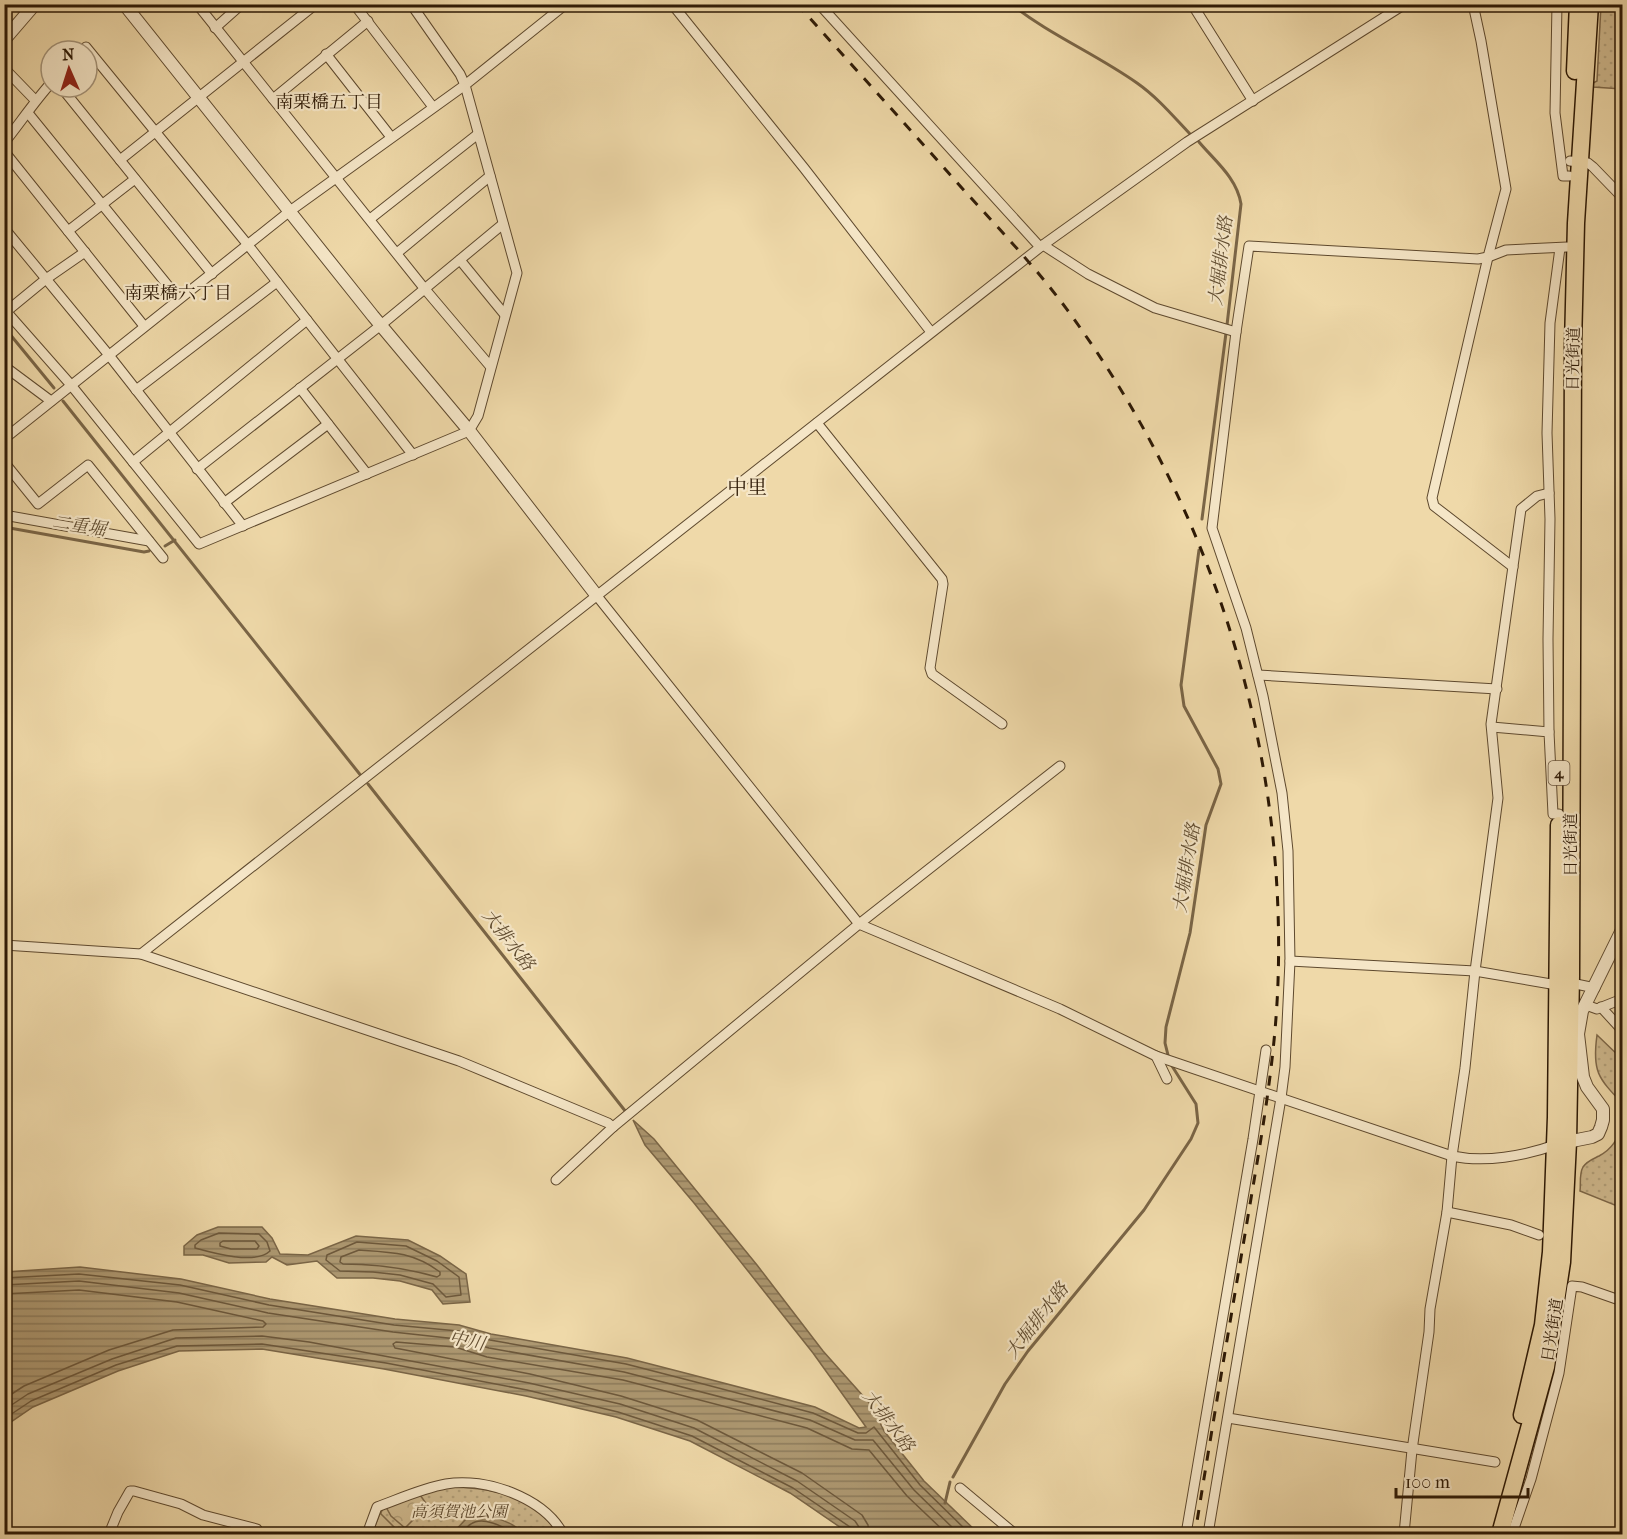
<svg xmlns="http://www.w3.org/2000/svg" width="1627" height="1539" viewBox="0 0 1627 1539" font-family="'IM FELL French Canon','Noto Serif JP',serif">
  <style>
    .grass { fill: url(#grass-dots); stroke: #7e6849; stroke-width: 1.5 }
    .forest { fill: url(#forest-crowns); stroke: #7e6849; stroke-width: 1.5 }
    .water { fill: url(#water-rules); stroke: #7a6546; stroke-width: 1.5 }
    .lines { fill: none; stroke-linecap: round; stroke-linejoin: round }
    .shore { stroke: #6d583b; stroke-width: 1.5 }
    .stream { stroke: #7a6546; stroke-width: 3 }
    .minor-casing { stroke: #5e492e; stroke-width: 11 }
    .tertiary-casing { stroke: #5e492e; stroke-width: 14 }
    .trunk-casing { stroke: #2d1905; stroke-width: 19 }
    .minor { stroke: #f5e6c7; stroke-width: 9 }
    .tertiary { stroke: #f5e6c7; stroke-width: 12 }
    .trunk { stroke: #efd9a9; stroke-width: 16 }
    .rail { stroke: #2d1905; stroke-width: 3; stroke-dasharray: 10 10; stroke-linecap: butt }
    .labels { text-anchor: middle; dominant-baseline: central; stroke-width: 4.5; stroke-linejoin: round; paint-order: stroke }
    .shield { fill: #f5e6c7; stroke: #69563f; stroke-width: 1.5 }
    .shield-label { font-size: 15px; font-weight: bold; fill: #2d1905 }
    .street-label { font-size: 16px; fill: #2d1905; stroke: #f5e6c7 }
    .park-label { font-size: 16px; font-style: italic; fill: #5d492e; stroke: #f5e6c7 }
    .neighbourhood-label { font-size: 18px; fill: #2d1905; stroke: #f5e6c7 }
    .water-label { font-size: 18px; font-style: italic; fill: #604c30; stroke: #f5e6c7 }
    .quarter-label { font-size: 20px; fill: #2d1905; stroke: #f5e6c7 }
  </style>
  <defs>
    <pattern id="grass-dots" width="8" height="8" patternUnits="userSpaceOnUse" patternTransform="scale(1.5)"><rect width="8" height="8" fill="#ceb88d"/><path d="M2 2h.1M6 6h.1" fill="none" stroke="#b19e78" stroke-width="1.8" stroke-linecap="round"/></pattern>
    <pattern id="forest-crowns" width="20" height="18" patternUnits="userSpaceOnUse" patternTransform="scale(1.5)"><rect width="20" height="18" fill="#ceb88d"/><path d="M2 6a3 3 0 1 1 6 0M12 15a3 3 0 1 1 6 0" fill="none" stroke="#b19e78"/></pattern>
    <pattern id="water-rules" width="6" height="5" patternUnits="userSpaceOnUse" patternTransform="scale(1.5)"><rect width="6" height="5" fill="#ad9871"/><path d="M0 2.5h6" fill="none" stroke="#8d7b5b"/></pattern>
  </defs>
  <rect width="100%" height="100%" fill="#efd9a9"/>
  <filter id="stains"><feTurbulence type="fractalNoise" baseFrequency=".00333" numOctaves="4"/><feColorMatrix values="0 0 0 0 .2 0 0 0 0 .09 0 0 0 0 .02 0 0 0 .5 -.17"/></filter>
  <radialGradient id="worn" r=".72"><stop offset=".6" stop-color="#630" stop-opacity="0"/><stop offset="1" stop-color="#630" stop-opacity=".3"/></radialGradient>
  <!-- grass -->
  <g class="grass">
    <path d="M1601,5H1622V89L1593,87V83L1597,81Z"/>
    <path d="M1597,1035L1622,1059V1103C1598,1078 1592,1071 1597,1035Z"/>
    <path d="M1622,1125V1208L1580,1191C1581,1183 1579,1174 1583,1167C1587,1161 1593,1159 1599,1156C1612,1149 1618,1139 1622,1125Z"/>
    <path d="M445,1487C491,1487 531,1494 559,1534H372L383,1508Z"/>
  </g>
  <!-- forest -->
  <g class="forest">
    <path d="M420,1495L428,1506L424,1515L414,1519L405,1528L391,1516L386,1507Z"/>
    <path d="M380,1513L401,1534H372Z"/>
  </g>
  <!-- water -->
  <g class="water">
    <path d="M633,1120L654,1139L757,1265L823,1351L872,1406L884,1431L924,1481L979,1534H850L790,1493L690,1441L616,1417L526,1396L384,1369L262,1349L179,1351L118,1371L33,1407L5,1426V1272L80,1267L181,1279L270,1299L395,1319L459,1325L491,1334L627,1358L689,1374L815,1407L859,1428L866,1427L813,1353L694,1203L645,1145Z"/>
    <path d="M218,1227H262L272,1238L280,1254L308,1255L356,1236L408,1240L440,1256L466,1274L470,1302L443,1304L432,1290L400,1281L373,1278H337L317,1261L287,1265L272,1257L266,1262L229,1263L203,1255H184V1246L197,1235Z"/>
    <path d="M477,1515C494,1516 512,1522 525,1534H452L466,1519Z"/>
  </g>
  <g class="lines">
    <!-- shore -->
    <g class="shore">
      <path d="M219,1233L259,1234L267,1242L270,1251C255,1265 213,1253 195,1248V1245L201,1240Z"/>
      <path d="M223,1241H255L259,1246L257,1249H231L220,1246V1243Z"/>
      <path d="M357,1242L406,1246L437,1261L459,1277L461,1295L446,1297L433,1284L400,1275L373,1272L340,1271L326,1260L327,1255Z"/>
      <path d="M359,1250C391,1252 413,1252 440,1272V1275L437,1277C406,1268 376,1264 343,1264L340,1262L341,1257Z"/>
      <path d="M4,1278L79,1274L180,1285L269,1305L394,1325L458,1331L490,1340L626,1364L688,1380L813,1413L858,1433H866L874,1427L920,1485L970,1534"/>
      <path d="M4,1285L79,1281L179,1293L268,1313L393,1332L457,1339L489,1348L624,1372L810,1420L855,1440H873L914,1490L959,1534"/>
      <path d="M4,1294L79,1290L177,1302L263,1321L266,1324L263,1327L173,1330L109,1350L24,1386L4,1399"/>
      <path d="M4,1410L28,1394L112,1359L176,1338L262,1336L309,1342L529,1383L620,1404L694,1428L797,1481L855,1521L859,1527L860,1534"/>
      <path d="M4,1419L31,1401L116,1365L177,1346L262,1344L386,1363L527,1390L618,1412L692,1436L793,1488L850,1527L853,1534"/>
      <path d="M461,1534C464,1531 467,1526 471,1524C483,1515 505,1528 516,1534"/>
      <path d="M869,1534L868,1525L862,1515L802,1473L697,1420L621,1396L530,1374L395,1348L393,1344L396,1342L455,1347L487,1357L623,1380L807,1428L852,1449L869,1450L907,1496L947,1534"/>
    </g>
    <!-- stream -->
    <g class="stream">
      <path d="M1011,4C1050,35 1096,54 1137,83C1157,97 1173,116 1190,134"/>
      <path d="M1199,142C1215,161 1237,178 1241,204L1227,325"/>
      <path d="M4,327L54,388"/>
      <path d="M63,401L362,777"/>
      <path d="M1202,519L1226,333"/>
      <path d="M4,527L144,552L149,551"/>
      <path d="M165,546L175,540"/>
      <path d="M368,784L626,1112"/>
      <path d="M1168,1055L1165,1043L1166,1027L1190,933L1206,825L1221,784L1218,769L1184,706L1181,685L1199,550"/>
      <path d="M953,1477L1005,1384L1028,1351L1144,1210L1191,1139L1198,1123L1196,1104L1172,1066"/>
      <path d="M945,1503L950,1482"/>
    </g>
    <!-- minor casing -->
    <g class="minor-casing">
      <g id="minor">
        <path d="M197,4L424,288L490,366"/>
        <path d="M354,4L433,107"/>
        <path d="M672,4L804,168L931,332"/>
        <path d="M819,4L1040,247"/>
        <path d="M1192,4L1253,101"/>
        <path d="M1473,4L1481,41L1506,189L1488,257L1432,498L1434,506L1513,567"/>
        <path d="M1557,4L1555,113L1563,176H1569"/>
        <path d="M215,28L242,4"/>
        <path d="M82,51L86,47L248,245L413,455"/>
        <path d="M326,54L391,137"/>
        <path d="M4,68L35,100"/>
        <path d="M61,87L212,274"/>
        <path d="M273,99L368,21"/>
        <path d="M28,113L178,298"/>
        <path d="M4,143C20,123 34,102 51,83"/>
        <path d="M4,151L144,326"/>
        <path d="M120,160L316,4"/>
        <path d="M1570,161L1588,163L1593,167L1622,197"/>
        <path d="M370,219L478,134"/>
        <path d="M4,228L108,354L243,526"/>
        <path d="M68,231L135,179"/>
        <path d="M1043,245L1088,274L1155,308L1236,332"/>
        <path d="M397,253L490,176"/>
        <path d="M460,260L505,315"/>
        <path d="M4,309L71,385L199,544L469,431L478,416L517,273L465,85L460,74L411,4"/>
        <path d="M7,311L46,279L85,252"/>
        <path d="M4,366L51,401"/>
        <path d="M300,388L367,474"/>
        <path d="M136,390L277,282"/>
        <path d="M817,423L942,579L943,584L930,668L932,674L1002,724"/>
        <path d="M4,439L290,211L465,85L566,4"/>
        <path d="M4,462L38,504L88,465L163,558"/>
        <path d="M133,462L307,320"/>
        <path d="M197,469L381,325L503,224"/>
        <path d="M224,503L328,424"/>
        <path d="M4,515L149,541"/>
        <path d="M597,596L859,924L1060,1009L1156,1056L1452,1156C1485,1163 1524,1156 1555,1145"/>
        <path d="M1258,675L1497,689"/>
        <path d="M1492,727L1549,732L1553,814H1559"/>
        <path d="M1549,732L1548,639L1550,519L1547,433L1550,323L1560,248"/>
        <path d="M4,945L141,954L459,1061L608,1123L613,1127"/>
        <path d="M141,954L1043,245L1187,142L1405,4"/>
        <path d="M1290,961L1475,971L1551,984"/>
        <path d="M1576,984L1595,988"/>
        <path d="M1586,1005L1597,1009L1622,999"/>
        <path d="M1601,1007L1622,1030"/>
        <path d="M1156,1056L1167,1079"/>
        <path d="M556,1180L613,1127L859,924L1060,766"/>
        <path d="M1447,1212L1511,1225L1539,1235"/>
        <path d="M1228,1418L1495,1462"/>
        <path d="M960,1488L1015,1534"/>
        <path d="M109,1534L118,1512L130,1491H134L181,1504L203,1515L257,1529L260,1534"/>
        <path d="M367,1534L377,1507C399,1499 423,1488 446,1484C486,1477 544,1498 563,1534"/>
        <path d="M1186,1534L1253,1139L1266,1050"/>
        <path d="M1208,1534L1281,1098L1285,1067L1290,961L1288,851L1282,793L1263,696L1246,628L1212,528L1236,332L1249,246L1478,259L1488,257L1506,250L1567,247"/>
        <path d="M1404,1534L1412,1450L1429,1332L1430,1309L1447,1212L1452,1156L1465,1068L1475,971L1498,798L1491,724L1521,509L1537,496L1549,493"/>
        <path d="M1512,1534L1531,1479L1559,1373L1572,1286L1582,1287L1622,1301"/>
      </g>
    </g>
    <!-- tertiary casing -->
    <g class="tertiary-casing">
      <g id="tertiary">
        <path d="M124,4L373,316L471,433L597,596"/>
        <path d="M4,40L35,4"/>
        <path d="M1562,1143L1592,1137L1598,1134L1601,1127L1603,1120V1109L1587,1087L1583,1077L1578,1034L1582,1011L1622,930"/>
      </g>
    </g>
    <!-- trunk casing -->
    <g class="trunk-casing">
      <g id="trunk">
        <path d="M1575,71L1578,4"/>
        <path d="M1522,1415L1543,1325L1551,1252L1556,1117L1559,825"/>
        <path d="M1500,1534L1546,1367L1562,1262L1568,1142L1571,976L1573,345L1576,223L1590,4"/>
      </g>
    </g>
    <!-- minor -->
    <use href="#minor" class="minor"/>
    <!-- tertiary -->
    <use href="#tertiary" class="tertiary"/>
    <!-- trunk -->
    <use href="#trunk" class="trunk"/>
    <!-- rail -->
    <path class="rail" d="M797,4C852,65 907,126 961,187C1003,233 1046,278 1081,329C1215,519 1286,749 1278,982C1275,1067 1259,1150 1245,1234C1228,1334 1211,1434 1195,1534"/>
  </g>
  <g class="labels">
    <!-- shield labels -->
    <rect class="shield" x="1548.5" y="761" width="21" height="24" rx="4.5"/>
    <g class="shield-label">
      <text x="1559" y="773">4</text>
    </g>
    <!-- street labels -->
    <g class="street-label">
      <text transform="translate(1573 359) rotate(-89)">日光街道</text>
      <text transform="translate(1570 845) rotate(-90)">日光街道</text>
      <text transform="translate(1552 1330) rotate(-81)">日光街道</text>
    </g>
    <!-- park labels -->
    <g class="park-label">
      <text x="459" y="1511">高須賀池公園</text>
    </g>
    <!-- neighbourhood labels -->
    <g class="neighbourhood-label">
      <text x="329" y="102">南栗橋五丁目</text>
      <text x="178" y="293">南栗橋六丁目</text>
    </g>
    <!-- water labels -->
    <g class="water-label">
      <text transform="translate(1221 261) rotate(-83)">大堀排水路</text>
      <text transform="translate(79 526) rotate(9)">二重堀</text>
      <text transform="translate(1187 868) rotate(-81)">大堀排水路</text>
      <text transform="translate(508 940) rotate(52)">大排水路</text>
      <text transform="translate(1037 1321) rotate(-52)">大堀排水路</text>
      <text transform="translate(467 1341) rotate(11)">中川</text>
      <text transform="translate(888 1421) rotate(53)">大排水路</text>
    </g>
    <!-- quarter labels -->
    <g class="quarter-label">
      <text x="747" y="487">中里</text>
    </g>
  </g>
  <!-- margin -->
  <rect width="1627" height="1539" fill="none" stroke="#efd9a9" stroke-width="24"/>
  <rect x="6" y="6" width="1615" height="1527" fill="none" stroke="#2d1905" stroke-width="3"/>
  <rect x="12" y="12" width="1603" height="1515" fill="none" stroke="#2d1905" stroke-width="1.5"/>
  <!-- north arrow -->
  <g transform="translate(69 69) rotate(357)"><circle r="28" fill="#f5e6c7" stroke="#a59479" stroke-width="1.5"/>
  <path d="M0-4.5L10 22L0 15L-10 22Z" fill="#8f2418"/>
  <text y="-9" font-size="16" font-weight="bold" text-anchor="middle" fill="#2d1905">N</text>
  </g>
  <!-- scale -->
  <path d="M1396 1488v9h132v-9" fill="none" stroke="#2d1905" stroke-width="3"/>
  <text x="1405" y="1488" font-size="18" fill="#2d1905" stroke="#f5e6c7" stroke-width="4.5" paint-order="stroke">100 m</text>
  <rect width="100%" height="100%" filter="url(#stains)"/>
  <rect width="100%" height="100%" fill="url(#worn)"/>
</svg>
